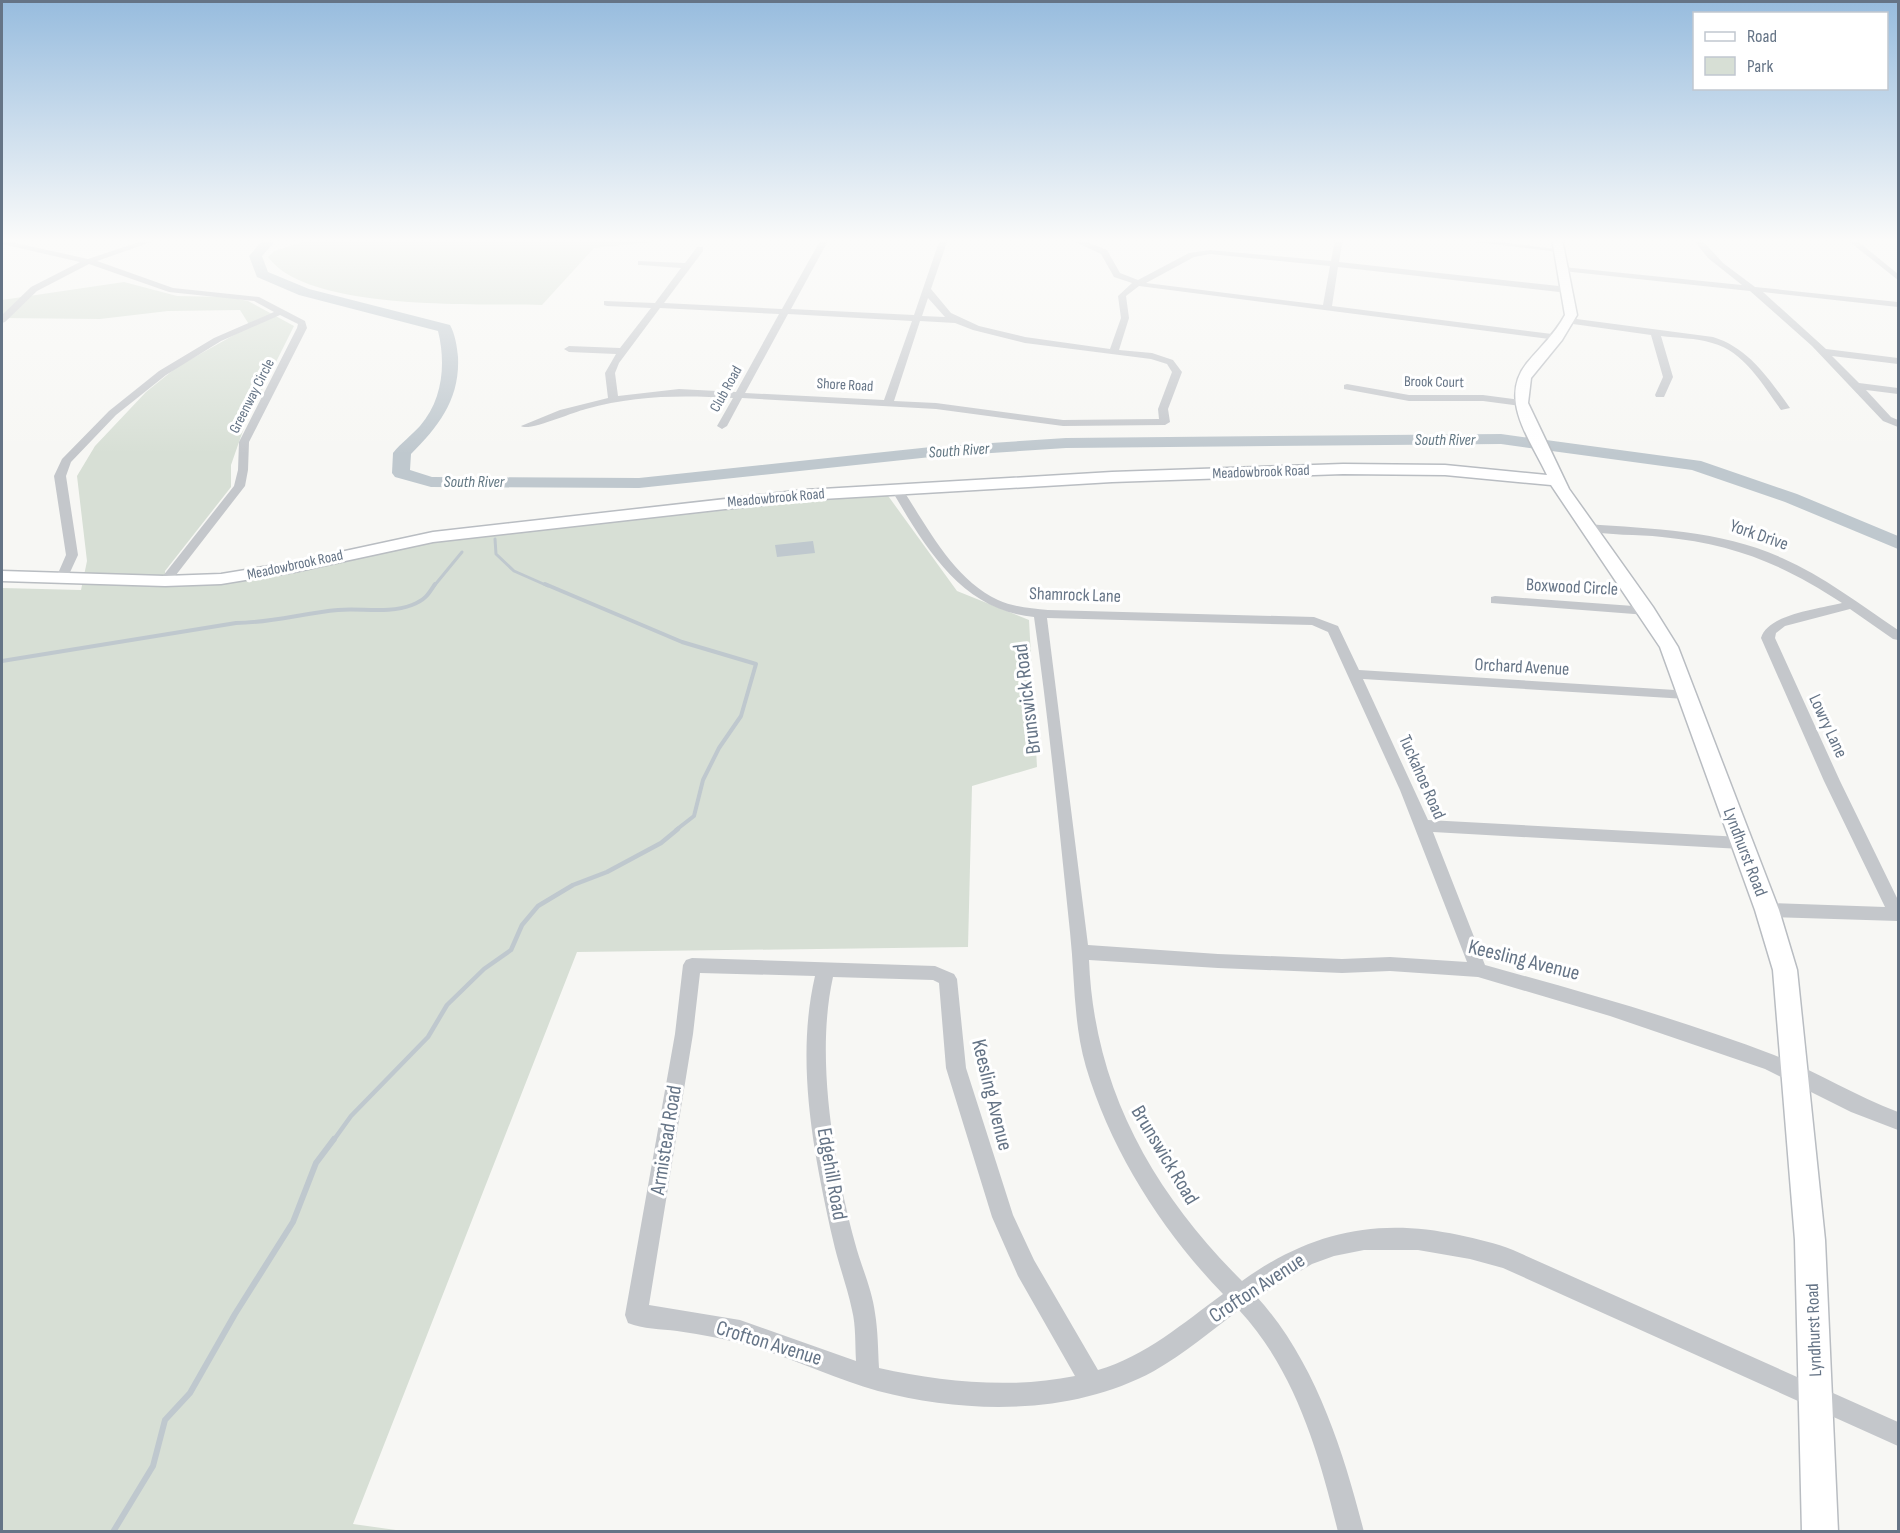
<svg xmlns="http://www.w3.org/2000/svg" width="1900" height="1533" viewBox="0 0 1900 1533" font-family="'Sofia Sans Condensed',sans-serif">
  <style>
    .green { fill: #d7dfd5 }
    .water { fill: #bfc8ce }
    .lines { fill: none; stroke-linecap: round; stroke-linejoin: round }
    .stream-far3 { stroke: #bfc8ce; stroke-width: 3 }
    .stream-far2 { stroke: #bfc8ce; stroke-width: 4 }
    .stream-far1 { stroke: #bfc8ce; stroke-width: 4.5 }
    .stream { stroke: #bfc8ce; stroke-width: 6 }
    .river { fill: #bfc8ce; fill-rule: evenodd }
    .secondary-casing { stroke: #b9bdc2; stroke-width: 3 }
    .street { fill: #c4c7cb; fill-rule: evenodd }
    .secondary { fill: #fff; fill-rule: evenodd }
    .labels { text-anchor: middle; dominant-baseline: central; stroke-width: 6; stroke-linejoin: round; paint-order: stroke }
    .far-street-label { font-size: 15px; fill: #657486; stroke: #fff }
    .far-water-label { font-size: 16px; font-style: italic; fill: #617682; stroke: #fff }
    .street-label { font-size: 18px; fill: #657486; stroke: #fff }
    .near-street-label { font-size: 21px; fill: #657486; stroke: #fff }
  </style>
  <rect width="100%" height="100%" fill="#f7f7f4"/>
  <!-- green -->
  <g class="green">
    <path d="M312,239H684L594,248L542,305C477,303 308,312 268,257L274,251Z"/>
    <path d="M124,282L177,296L229,297L248,301L294,326L246,422L231,465V487L165,571L166,586H203L315,569L381,552L454,539L886,493L957,591L1029,620L1037,767L972,786L968,947L577,952L353,1524L403,1531H2V588L81,590L87,561L77,476L95,446L146,392L177,367L250,326L240,310L168,311L100,319L2,318V300Z"/>
  </g>
  <!-- water -->
  <path class="water" d="M813,541L815,553L777,557L775,545Z"/>
  <g class="lines">
    <!-- stream-far3 -->
    <g class="stream-far3">
      <path d="M495,539L496,554L514,571L548,586"/>
      <path d="M434,586L462,552"/>
    </g>
    <!-- stream-far2 -->
    <g class="stream-far2">
      <path d="M545,584L682,642L756,664L741,716L719,748L703,780L694,816L676,830"/>
      <path d="M2,661L236,623C271,623 303,613 338,610C362,608 389,614 412,605C425,600 428,595 435,584"/>
    </g>
    <!-- stream-far1 -->
    <path class="stream-far1" d="M333,1141L351,1116L428,1037L447,1005L484,969L511,950L522,925L538,906L573,885L607,872L661,843L678,829"/>
    <!-- stream -->
    <path class="stream" d="M113,1532L153,1466L165,1420L190,1393L235,1314L293,1222L316,1163L334,1139"/>
    <!-- river -->
    <path class="river" d="M264,239H277L262,256L268,272L309,289L450,325C455,334 457,346 458,357C460,399 439,426 411,454L410,470L432,477L639,478L931,447L1066,438L1501,434L1701,461L1797,494L1898,536V549L1785,502L1692,470L1501,444L1066,448L931,457L639,488L431,487L395,477L392,473L393,453C401,443 412,435 420,426C443,400 446,363 438,331L299,295L257,277L249,256Z"/>
    <!-- secondary casing -->
    <g class="secondary-casing">
      <path id="secondary" d="M1552,239H1562L1577,315L1562,340L1531,378L1528,403L1569,489L1653,607L1678,647L1779,910L1797,970L1825,1240L1838,1532H1802L1795,1240L1773,970L1755,910L1660,647L1551,485L1445,475L1343,474L1112,482L805,500L433,542L294,572L221,584L165,586L2,581V571L165,576L221,574L294,562L433,532L805,490L1112,472L1343,464L1445,465L1547,475C1530,439 1498,399 1527,363C1540,347 1555,334 1565,315Z"/>
    </g>
    <!-- street -->
    <g class="street">
      <path d="M148,239H160L97,261L173,288L259,297L305,321L307,328L249,442L248,470L245,486L169,584L165,585L159,581L234,486L238,470L239,442L297,328L298,324L280,315L221,341L166,375L116,415L71,462L66,476L78,555L66,581H58L56,578L66,555L54,476L62,459L109,411L159,371L214,338L274,312L254,301L169,292L89,264L37,291L5,322L2,323V315L31,287L80,262L2,244V240L88,259Z"/>
      <path d="M821,239H829L791,309L914,315L940,239H948L931,289L951,313L979,326L1025,337L1110,349L1121,318L1118,296L1132,283L1114,277L1101,254L1069,239H1080L1107,250L1120,273L1138,280L1189,253L1210,250L1331,261L1335,239H1343L1339,262L1568,287L1572,290L1568,293L1338,267L1332,306L1560,335L1562,337L1557,340L1139,286L1126,296L1129,318L1119,350L1152,353L1173,360L1182,372L1168,409L1170,422L1165,425L1063,426L936,409L742,398L727,426L722,429L717,426L733,398C682,395 635,395 586,409C573,412 528,432 521,426L560,410L608,398L605,373L616,354L569,352L564,349L569,346L620,348L651,308L607,306L604,305V301L655,303L681,268L641,265H638V261L685,263L697,247H703V251L664,303L782,309ZM1210,254L1330,266L1323,305L1146,283L1194,257ZM928,298L945,317L922,316ZM660,308L779,314L736,392L679,389L618,396L615,373L619,363ZM788,314L912,321L884,400L745,393ZM920,321L955,323L973,330L1025,343L1151,359L1167,364L1172,372L1158,409L1159,419L1063,420L936,403L894,401Z"/>
      <path d="M1449,239H1477L1563,250L1559,252Z"/>
      <path d="M1693,239H1701L1723,263L1755,287L1898,302V307L1763,292L1826,349L1898,358V364L1832,356L1859,383L1898,388V394L1866,390L1891,417L1898,420V427L1883,421L1812,346L1750,291L1563,271L1559,269L1563,267L1742,285L1708,258Z"/>
      <path d="M1846,239H1855L1898,274V280Z"/>
      <path d="M1569,318L1713,337C1749,348 1769,379 1790,408L1781,410C1763,385 1744,351 1712,343C1696,338 1677,338 1661,336L1673,377L1664,397H1656L1655,395L1663,377L1651,335L1566,323L1565,321Z"/>
      <path d="M1347,384L1409,395H1483L1521,400L1526,403L1521,406L1483,401H1409L1344,389V385Z"/>
      <path d="M897,486L901,487C927,526 953,579 998,600C1013,607 1031,608 1048,610L1314,617L1338,626L1359,670L1691,691L1693,694L1691,697L1686,699L1363,679L1428,820L1741,837L1747,839L1749,843L1747,847L1741,849L1433,832L1485,965C1582,992 1680,1019 1774,1055C1816,1071 1855,1096 1898,1112V1130L1851,1112L1765,1069L1610,1016L1478,977L1390,971L1342,973L1218,968L1089,960C1094,1088 1152,1191 1242,1281C1310,1232 1377,1217 1459,1235C1477,1239 1496,1243 1513,1250L1898,1422V1446L1503,1268L1470,1259L1418,1250H1364L1334,1256L1312,1264L1257,1297C1315,1361 1343,1450 1364,1532H1338C1319,1453 1295,1370 1239,1310C1211,1331 1184,1354 1154,1371C1071,1416 967,1414 878,1391C835,1379 795,1359 753,1347C728,1339 703,1335 677,1331C661,1329 643,1329 628,1323L625,1315L675,1034L683,965L686,960L692,958L935,966L954,974L957,979L966,1068L1013,1215L1034,1260L1098,1370C1146,1356 1183,1323 1223,1294C1162,1231 1111,1151 1086,1067C1073,1022 1075,978 1070,932C1059,827 1049,721 1034,617C961,610 925,547 891,489ZM1047,618L1312,625L1328,632L1400,790L1467,962L1390,957L1342,959L1218,954L1088,945ZM700,973L815,976C795,1062 814,1155 833,1240C838,1263 847,1286 852,1310C856,1326 855,1344 856,1361L740,1320L649,1305L693,1034ZM833,977L933,980L939,983L946,1068L992,1217L1018,1276L1075,1376C1011,1389 942,1382 879,1368C878,1350 878,1331 875,1313C872,1289 861,1266 855,1243C834,1164 815,1058 833,977Z"/>
      <path d="M1588,524C1653,529 1721,530 1782,558C1823,576 1861,605 1898,630V640L1893,639L1850,609L1785,626L1776,633L1775,638L1840,781L1898,900V921L1767,917L1761,915L1759,910L1761,905L1767,903L1885,907L1824,781L1761,638C1768,614 1819,609 1842,603C1783,564 1733,544 1662,537C1637,534 1609,536 1584,530L1582,528Z"/>
      <path d="M1495,596L1647,607L1653,611L1647,615L1491,603V597Z"/>
    </g>
    <!-- secondary -->
    <use href="#secondary" class="secondary"/>
  </g>
  <!-- sky -->
  <linearGradient id="sky" x2="0" y2="1"><stop stop-color="#97bcde"/><stop offset="0.53" stop-color="#fbfbfa"/><stop offset="1" stop-color="#fbfbfa" stop-opacity="0"/></linearGradient>
  <rect width="1900" height="454" fill="url(#sky)"/>
  <g class="labels">
    <!-- far-street labels -->
    <g class="far-street-label">
      <text transform="translate(1434 382) rotate(1)">Brook Court</text>
      <text transform="translate(845 385) rotate(3)">Shore Road</text>
      <text transform="translate(726 389) rotate(-61)">Club Road</text>
      <text transform="translate(252 396) rotate(-63)">Greenway Circle</text>
      <text transform="translate(1261 472) rotate(-2)">Meadowbrook Road</text>
      <text transform="translate(776 498) rotate(-5)">Meadowbrook Road</text>
      <text transform="translate(295 565) rotate(-12)">Meadowbrook Road</text>
    </g>
    <!-- far-water labels -->
    <g class="far-water-label">
      <text x="1445" y="440">South River</text>
      <text transform="translate(959 451) rotate(-4)">South River</text>
      <text x="474" y="482">South River</text>
    </g>
    <!-- street labels -->
    <g class="street-label">
      <text transform="translate(1759 535) rotate(19)">York Drive</text>
      <text transform="translate(1572 587) rotate(3)">Boxwood Circle</text>
      <text transform="translate(1075 595) rotate(2)">Shamrock Lane</text>
      <text transform="translate(1522 667) rotate(3)">Orchard Avenue</text>
      <text transform="translate(1828 726) rotate(65)">Lowry Lane</text>
      <text transform="translate(1422 777) rotate(66)">Tuckahoe Road</text>
      <text transform="translate(1745 852) rotate(69)">Lyndhurst Road</text>
      <text transform="translate(1814 1330) rotate(-92)">Lyndhurst Road</text>
    </g>
    <!-- near-street labels -->
    <g class="near-street-label">
      <text transform="translate(1027 699) rotate(-97)">Brunswick Road</text>
      <text transform="translate(1524 960) rotate(14)">Keesling Avenue</text>
      <text transform="translate(992 1095) rotate(76)">Keesling Avenue</text>
      <text transform="translate(666 1140) rotate(-81)">Armistead Road</text>
      <text transform="translate(1165 1155) rotate(59)">Brunswick Road</text>
      <text transform="translate(832 1174) rotate(80)">Edgehill Road</text>
      <text transform="translate(1257 1288) rotate(-33)">Crofton Avenue</text>
      <text transform="translate(769 1343) rotate(17)">Crofton Avenue</text>
    </g>
  </g>
  <!-- border -->
  <rect width="1900" height="1533" fill="none" stroke="#657486" stroke-width="6"/>
  <!-- legend -->
  <rect x="1693" y="12" width="195" height="78" fill="#ffffff" stroke="#c1c7cf" stroke-width="1.5"/>
  <rect x="1705" y="32" width="30" height="9" fill="#ffffff" stroke="#c1c7cf" stroke-width="1.5"/>
  <text x="1747" y="42" font-size="18" fill="#657486">Road</text>
  <rect x="1705" y="57" width="30" height="18" fill="#d7dfd5" stroke="#c1c7cf" stroke-width="1.5"/>
  <text x="1747" y="72" font-size="18" fill="#657486">Park</text>
</svg>
